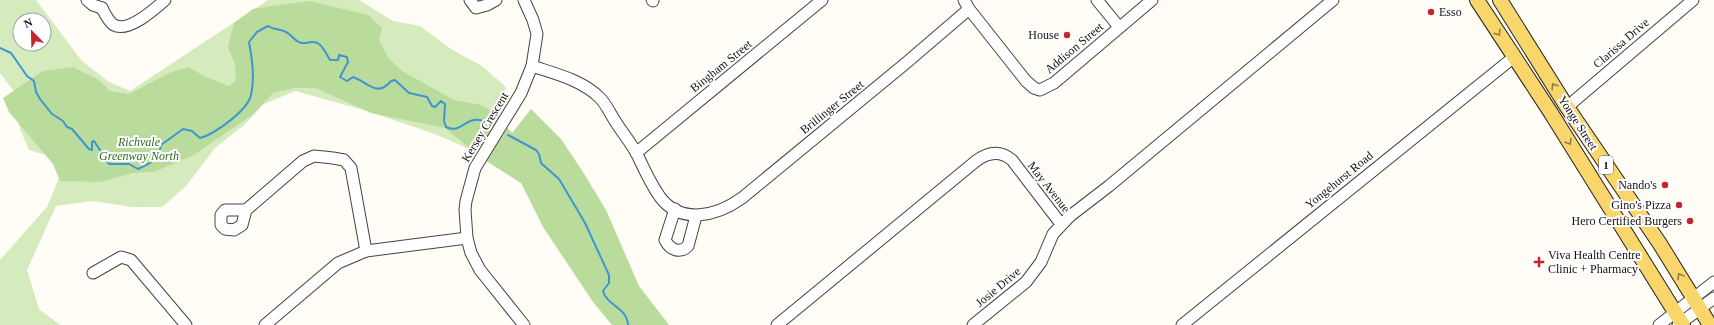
<svg xmlns="http://www.w3.org/2000/svg" width="1714" height="325" viewBox="0 0 1714 325" font-family="Georgia,serif">
  <style>
    .green { fill: #d5ebbd; fill-rule: evenodd }
    .forest { fill: #b9dc9c }
    .lines { fill: none; stroke-linecap: round; stroke-linejoin: round }
    .stream { stroke: #3f96cf; stroke-width: 2 }
    .minor-casing { stroke: #444; stroke-width: 13 }
    .major-casing { stroke: #222; stroke-width: 16 }
    .minor { stroke: #fff; stroke-width: 11 }
    .major { stroke: #f9d66b; stroke-width: 14 }
    .oneway { stroke: #917d42 }
    .poi-dot { fill: #c4262e; stroke: #fff; stroke-width: 1.5 }
    .labels { text-anchor: middle; dominant-baseline: central; stroke-width: 4; stroke-linejoin: round; paint-order: stroke }
    .shield { fill: #fff; stroke: #585858; stroke-width: 1 }
    .shield-label { font-size: 11px; font-weight: bold; fill: #111 }
    .poi-label { font-size: 12px; fill: #111; stroke: #fff; text-anchor: end }
    .street-label { font-size: 12px; fill: #111; stroke: #fff }
    .park-label { font-size: 12px; font-style: italic; fill: #2f6b1f; stroke: #fff }
  </style>
  <rect width="100%" height="100%" fill="#fffdf5"/>
  <!-- green -->
  <path class="green" d="M0,0H36L82,61L109,82L130,91L268,0H359L393,21L420,26L451,49L482,66L506,87L498,119L469,149L435,134L364,110L295,91L264,104L244,125L215,148L186,186L162,207H132L93,201L56,206L27,270L39,309L60,325H0V260L47,207L59,178L53,157L29,150L20,129L15,110L13,90L0,73ZM20,20H44V44H20Z"/>
  <!-- forest -->
  <path class="forest" d="M309,1L368,15L382,28L379,40L389,59L402,71L454,100L481,105L496,114L512,133L531,109L561,139L583,172L606,210L639,286L669,325H612L593,302L543,227L521,183L480,157L445,128L371,113L316,88H295L273,93L252,115L192,156L154,172L133,173L100,182L60,181L53,164L9,112L3,98L43,71L73,67L99,80L110,91L129,94L169,73L188,67L206,77L229,86L236,80L235,64L228,47L234,23L253,9Z"/>
  <g class="lines">
    <!-- stream -->
    <g class="stream">
      <path d="M0,48L11,53L27,76L34,81L36,92L40,99L52,114L63,121L67,127L72,129L89,149L92,150V142L94,141L109,164H129L138,169C150,164 159,159 161,145L183,129L192,131L200,138C215,134 248,110 251,95C255,77 252,59 249,42L257,32L268,26C274,30 280,29 286,32C292,35 294,41 301,43C307,44 314,39 319,44C324,48 327,55 330,60H338L339,55L347,57L348,62L340,77L347,81L353,77C368,82 377,98 391,81L395,80L409,93L427,97L432,106L435,107L441,101L445,104L444,121L446,127C463,135 465,113 486,122"/>
      <path d="M508,135L536,150L539,154L541,163L559,179L565,189L585,223L609,275V283L603,291C607,306 627,307 628,325"/>
    </g>
    <!-- minor casing -->
    <g class="minor-casing">
      <g id="minor">
        <path d="M87,0L93,5L102,8"/>
        <path d="M470,0L476,8L487,5L496,0"/>
        <path d="M524,0L533,20L537,34L532,66L521,93L475,168L466,201L465,210L467,238L471,253L480,270L524,325"/>
        <path d="M652,0L653,1"/>
        <path d="M1097,0L1119,27"/>
        <path d="M102,8C105,14 108,21 114,25C128,33 155,9 165,0"/>
        <path d="M969,9L1026,81L1034,88L1040,90L1054,83L1152,0"/>
        <path d="M532,66C556,74 582,80 600,98C606,104 610,113 615,121C622,132 631,143 637,154C644,169 650,183 660,197C681,225 717,216 742,198L906,63L969,9L964,0"/>
        <path d="M1567,107L1693,0"/>
        <path d="M636,153L822,0"/>
        <path d="M675,209L665,240C670,250 680,254 688,246L696,216"/>
        <path d="M246,210L242,225L234,230L225,229L221,225V215L225,210H246L303,161L314,156L333,158L344,160L351,168L366,251"/>
        <path d="M93,273L121,257L131,260L186,325"/>
        <path d="M265,325L338,263L366,251L467,238"/>
        <path d="M777,325L976,161C988,152 1000,150 1012,160L1061,224"/>
        <path d="M973,325L1026,282L1041,262L1053,234L1070,216L1109,186L1333,0"/>
        <path d="M1182,325L1514,57"/>
        <path d="M1659,325L1714,282"/>
        <path d="M1678,325L1714,298"/>
      </g>
    </g>
    <!-- major casing -->
    <g class="major-casing">
      <g id="major">
        <path d="M1477,0L1551,113L1683,325"/>
        <path d="M1500,0L1567,107L1660,244L1710,325"/>
      </g>
    </g>
    <!-- minor -->
    <use href="#minor" class="minor"/>
    <!-- major -->
    <use href="#major" class="major"/>
  </g>
  <!-- one-way arrows -->
  <defs><path id="oneway-chevron" d="M-2-3.5L2.5 0L-2 3.5" fill="none" stroke-width="1.6" stroke-linecap="round" stroke-linejoin="round"/></defs>
  <g class="oneway">
    <use href="#oneway-chevron" transform="translate(1498 33) rotate(57)"/>
    <use href="#oneway-chevron" transform="translate(1554 86) rotate(-123)"/>
    <use href="#oneway-chevron" transform="translate(1569 142) rotate(58)"/>
    <use href="#oneway-chevron" transform="translate(1680 276) rotate(-121)"/>
  </g>
  <!-- markers -->
  <g class="poi-dot">
    <circle cx="1431" cy="12" r="4"/>
    <circle cx="1067" cy="35" r="4"/>
    <circle cx="1665" cy="185" r="4"/>
    <circle cx="1679" cy="205" r="4"/>
    <circle cx="1690" cy="221" r="4"/>
    <path d="M1537 256h4v4h4v4h-4v4h-4v-4h-4v-4h4z"/>
  </g>
  <g class="labels">
    <!-- shield labels -->
    <rect class="shield" x="1599" y="156" width="14" height="18" rx="3"/>
    <g class="shield-label">
      <text x="1606" y="165">1</text>
    </g>
    <!-- poi labels -->
    <g class="poi-label">
      <text x="1439" y="12" text-anchor="start">Esso</text>
      <text x="1059" y="35">House</text>
      <text x="1657" y="185">Nando's</text>
      <text x="1671" y="205">Gino's Pizza</text>
      <text x="1682" y="221">Hero Certified Burgers</text>
      <text x="1548" y="255" text-anchor="start">Viva Health Centre<tspan x="1548" dy="14">Clinic + Pharmacy</tspan></text>
    </g>
    <!-- street labels -->
    <g class="street-label">
      <text transform="translate(1621 43) rotate(-41)">Clarissa Drive</text>
      <text transform="translate(1074 48) rotate(-40)">Addison Street</text>
      <text transform="translate(721 66) rotate(-39)">Bingham Street</text>
      <text transform="translate(832 107) rotate(-39)">Brillinger Street</text>
      <text transform="translate(1578 123) rotate(57)">Yonge Street</text>
      <text transform="translate(485 127) rotate(-59)">Kersey Crescent</text>
      <text transform="translate(1339 180) rotate(-39)">Yongehurst Road</text>
      <text transform="translate(1049 187) rotate(52)">May Avenue</text>
      <text transform="translate(998 287) rotate(-40)">Josie Drive</text>
    </g>
    <!-- park labels -->
    <g class="park-label">
      <text x="139" y="142">Richvale<tspan x="139" dy="14">Greenway North</tspan></text>
    </g>
  </g>
  <!-- north arrow -->
  <g transform="translate(32 32) rotate(337)"><circle r="19" fill="#ffffff" stroke="#a0a0a0"/>
  <path d="M0-3L7 15L0 10L-7 15Z" fill="#c4262e"/>
  <text y="-6" font-size="11" font-weight="bold" text-anchor="middle" fill="#111111">N</text>
  </g>
</svg>
